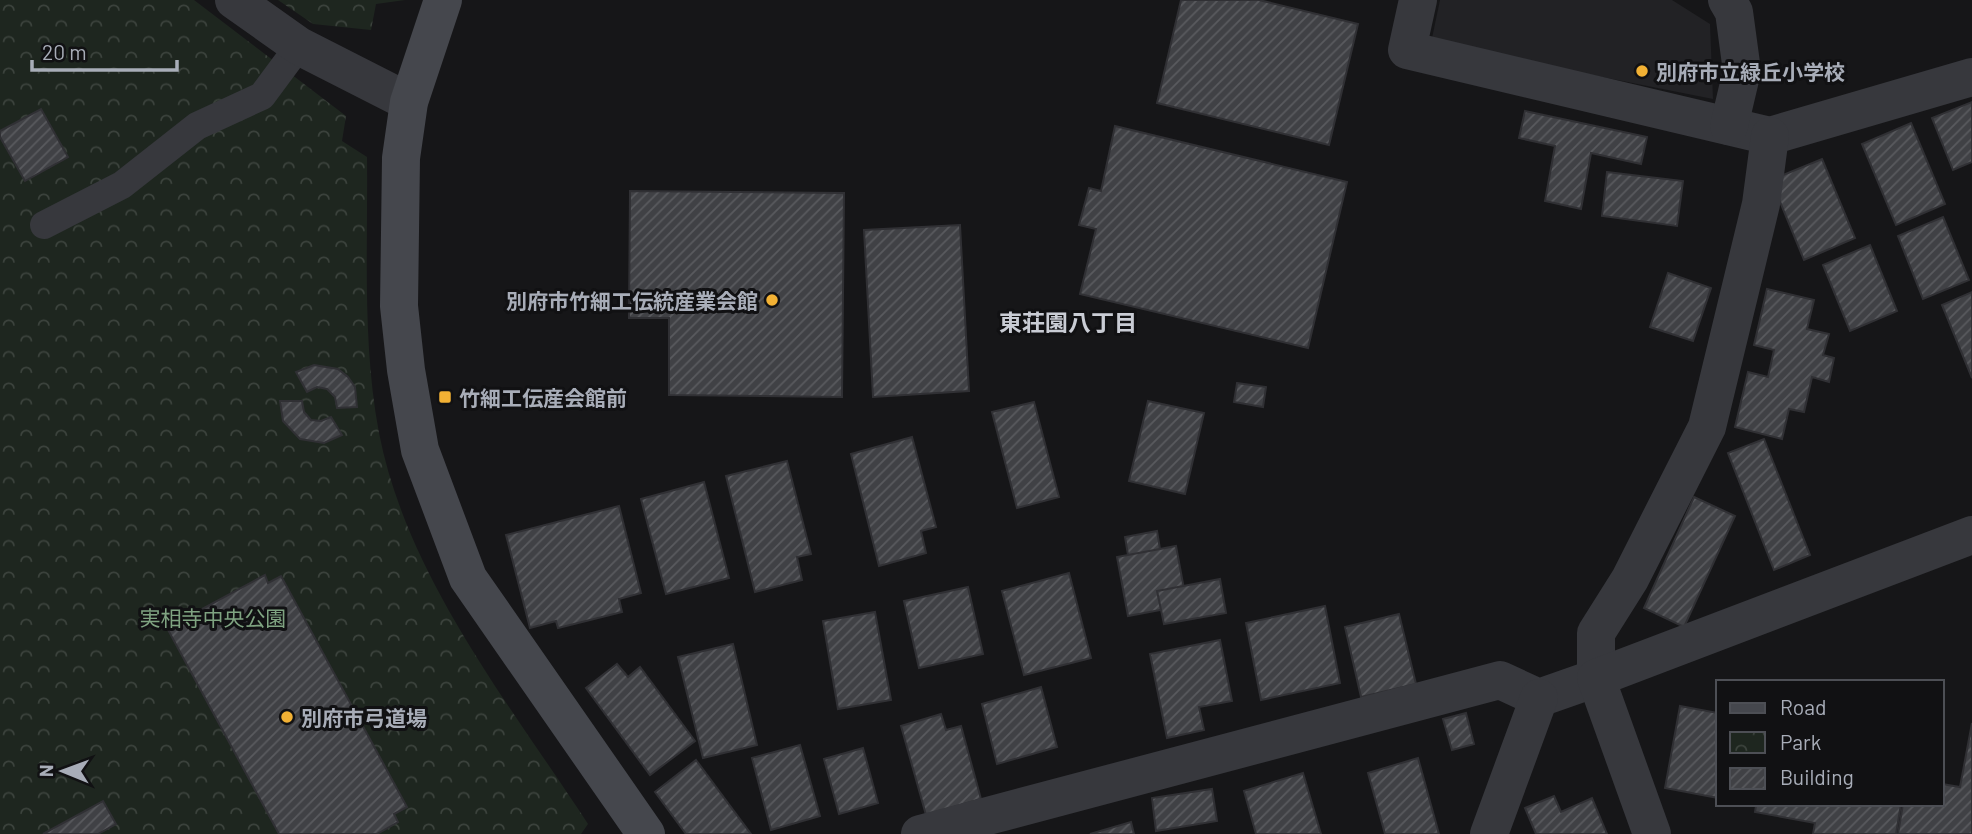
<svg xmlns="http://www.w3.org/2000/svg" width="1972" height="834" viewBox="0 0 1972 834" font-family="Barlow,'Noto Sans JP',sans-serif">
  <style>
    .built { fill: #222225 }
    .park { fill: url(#park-crowns) }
    .building { fill: url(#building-hatch); stroke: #303034; stroke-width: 2 }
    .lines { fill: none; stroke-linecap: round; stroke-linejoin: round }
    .lane { stroke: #37383d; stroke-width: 28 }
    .street { stroke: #37383d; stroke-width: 38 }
    .secondary { stroke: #45474d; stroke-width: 38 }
    .poi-dot { fill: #f2b134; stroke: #111113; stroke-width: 2.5 }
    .labels { text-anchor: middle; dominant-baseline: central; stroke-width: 6; stroke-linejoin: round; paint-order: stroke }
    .poi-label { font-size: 21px; font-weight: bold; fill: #a8adb8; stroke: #111113; text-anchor: start }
    .park-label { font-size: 21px; fill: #7fa381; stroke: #111113 }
    .neighbourhood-label { font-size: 23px; font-weight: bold; fill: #c9ccd4; stroke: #111113 }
  </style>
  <defs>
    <pattern id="park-crowns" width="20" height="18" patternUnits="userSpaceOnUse" patternTransform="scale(1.75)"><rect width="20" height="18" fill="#1e261f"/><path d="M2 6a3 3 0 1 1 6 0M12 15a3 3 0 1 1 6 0" fill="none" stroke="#3c433d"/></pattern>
    <pattern id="building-hatch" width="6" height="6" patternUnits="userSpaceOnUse" patternTransform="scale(1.75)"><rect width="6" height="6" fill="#404145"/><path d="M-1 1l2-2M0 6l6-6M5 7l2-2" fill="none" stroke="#595a5e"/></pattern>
  </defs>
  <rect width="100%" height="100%" fill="#161618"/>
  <!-- built -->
  <path class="built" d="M1440,0H1672L1710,24L1713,99L1431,43Z"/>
  <!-- park -->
  <g class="park">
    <path d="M0,0H194L346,116L342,141L367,157C368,249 362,342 379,433C407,577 509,703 588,824L581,834H0Z"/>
    <path d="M278,0H405L376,4L371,30L313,24Z"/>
  </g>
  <!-- building -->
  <g class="building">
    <path d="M1181,0H1259L1358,24L1329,145L1157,103Z"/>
    <path d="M1972,102V162L1953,170L1932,118Z"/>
    <path d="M41,109L68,157L25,181L0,137V131Z"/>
    <path d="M1525,111L1647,137L1641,164L1591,153L1581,209L1545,201L1555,146L1519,138Z"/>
    <path d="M1911,123L1945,204L1896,225L1862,144Z"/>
    <path d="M1115,126L1347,182L1308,348L1080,294L1096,229L1079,225L1089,188L1101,191Z"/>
    <path d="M1822,159L1855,238L1804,260L1771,180Z"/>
    <path d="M1607,172L1683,181L1677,226L1602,216Z"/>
    <path d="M630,191L844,193L842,397L669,395V318H629Z"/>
    <path d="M1943,217L1969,280L1923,299L1898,236Z"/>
    <path d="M960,225L969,391L873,397L864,230Z"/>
    <path d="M1870,245L1897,311L1850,331L1823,265Z"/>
    <path d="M1668,273L1711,288L1693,341L1650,327Z"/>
    <path d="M1767,289L1814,300L1807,329L1829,334L1823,355L1834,358L1829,382L1812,377L1804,412L1789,409L1782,439L1735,427L1748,372L1768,377L1774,350L1754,345Z"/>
    <path d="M1972,292V378L1942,305Z"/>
    <path d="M314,365L338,369L348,377L355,387L357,407L337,408L335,397L327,389L317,387L307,392L296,372Z"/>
    <path d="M1237,383L1266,387L1263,407L1234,402Z"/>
    <path d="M280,401H302L304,412L311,420L321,421L331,417L342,435L324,443L300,439L283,421Z"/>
    <path d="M1148,401L1204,413L1185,494L1129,481Z"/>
    <path d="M1034,402L1059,497L1017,508L992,412Z"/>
    <path d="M912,437L936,527L921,531L926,553L879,566L851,454Z"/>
    <path d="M1764,439L1810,555L1774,570L1728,453Z"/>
    <path d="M787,461L811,554L797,557L802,580L755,592L726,476Z"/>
    <path d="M704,482L729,578L666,594L641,499Z"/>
    <path d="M1694,497L1735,516L1684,627L1644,608Z"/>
    <path d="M619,506L641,593L619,599L622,612L558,628L556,621L530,628L506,535Z"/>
    <path d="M1157,531L1162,561L1130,567L1125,537Z"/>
    <path d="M1176,546L1187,605L1128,616L1117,557Z"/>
    <path d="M1069,573L1091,658L1024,675L1002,591Z"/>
    <path d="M265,575L268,583L281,576L407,807L394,814L398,822L377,834H279L167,628Z"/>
    <path d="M1220,579L1226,613L1164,624L1157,591Z"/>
    <path d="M968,587L983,654L919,668L904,601Z"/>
    <path d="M1325,606L1340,683L1261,700L1246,623Z"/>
    <path d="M875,612L891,700L838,709L823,621Z"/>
    <path d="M1399,614L1416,684L1361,697L1345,627Z"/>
    <path d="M1220,640L1232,701L1199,707L1204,730L1167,738L1150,654Z"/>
    <path d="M733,644L757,745L703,758L678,657Z"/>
    <path d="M617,664L628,677L640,667L695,741L650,775L586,688Z"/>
    <path d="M1041,687L1057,747L997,764L982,704Z"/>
    <path d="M1680,706L1718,713V798L1665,788Z"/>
    <path d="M1466,713L1474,744L1452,750L1443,719Z"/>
    <path d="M941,714L946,730L961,726L981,799L926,815L901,726Z"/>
    <path d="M1972,723V834H1898L1903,804H1942V784L1960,787Z"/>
    <path d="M800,745L820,816L771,830L752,758Z"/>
    <path d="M863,748L878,803L839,814L824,759Z"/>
    <path d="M1418,758L1439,834H1385L1368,773Z"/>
    <path d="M696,760L751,834H686L655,792Z"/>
    <path d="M1303,773L1321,834H1256L1244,791Z"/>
    <path d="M1212,789L1217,821L1156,831L1152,798Z"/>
    <path d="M1554,796L1561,812L1592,798L1607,834H1536L1525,808Z"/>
    <path d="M103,801L116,824L98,834H43Z"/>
    <path d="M1750,804H1901L1896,834H1813L1815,823L1755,812L1756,806Z"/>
    <path d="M1131,822L1134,834H1090Z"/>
  </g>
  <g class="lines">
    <!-- lane -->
    <path class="lane" d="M44,225L122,185L197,126L262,96L299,46"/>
    <!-- street -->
    <g class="street">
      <path d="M234,0L299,46L409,102"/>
      <path d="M1418,0L1407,50L1770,136L1972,77"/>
      <path d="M1727,0L1734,12L1742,71L1729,126"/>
      <path d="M920,834L1500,680L1539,698L1596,678V633L1630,579L1707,427L1761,204L1770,136"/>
      <path d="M1489,834L1539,698"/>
      <path d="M1652,834L1596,678L1972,535"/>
    </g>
    <!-- secondary -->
    <path class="secondary" d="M443,0L409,102L401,158L399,306L406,370L420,450L468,578L646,834"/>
  </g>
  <!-- markers -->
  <g class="poi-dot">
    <circle cx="1642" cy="71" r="7"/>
    <circle cx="772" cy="300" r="7"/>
    <rect x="438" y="390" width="14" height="14" rx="3.5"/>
    <circle cx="287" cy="717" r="7"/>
  </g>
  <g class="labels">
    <!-- poi labels -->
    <g class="poi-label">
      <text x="1656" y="71">別府市立緑丘小学校</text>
      <text x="758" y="300" text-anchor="end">別府市竹細工伝統産業会館</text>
      <text x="459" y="397">竹細工伝産会館前</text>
      <text x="301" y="717">別府市弓道場</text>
    </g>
    <!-- park labels -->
    <g class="park-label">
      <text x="213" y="617">実相寺中央公園</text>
    </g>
    <!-- neighbourhood labels -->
    <g class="neighbourhood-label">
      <text x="1068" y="322">東荘園八丁目</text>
    </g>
  </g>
  <!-- legend -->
  <rect x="1716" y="680" width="228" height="126" fill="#111113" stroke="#4d4f55" stroke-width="2"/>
  <rect x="1730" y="703" width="35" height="10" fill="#45474d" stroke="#4d4f55" stroke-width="2"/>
  <text x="1780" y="715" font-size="21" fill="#a8adb8">Road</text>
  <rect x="1730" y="732" width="35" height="21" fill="url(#park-crowns)" stroke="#4d4f55" stroke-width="2"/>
  <text x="1780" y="750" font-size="21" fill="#a8adb8">Park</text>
  <rect x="1730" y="768" width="35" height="21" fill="url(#building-hatch)" stroke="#4d4f55" stroke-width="2"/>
  <text x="1780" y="785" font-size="21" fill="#a8adb8">Building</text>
  <!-- north arrow -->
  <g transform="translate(63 771) rotate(271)" stroke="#111113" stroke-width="5" paint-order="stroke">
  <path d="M0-5L12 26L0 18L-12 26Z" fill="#a8adb8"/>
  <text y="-10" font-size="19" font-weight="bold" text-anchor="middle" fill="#a8adb8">N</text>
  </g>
  <!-- scale -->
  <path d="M32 60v10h145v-10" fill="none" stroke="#a8adb8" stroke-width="3.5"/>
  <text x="42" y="60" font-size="21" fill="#a8adb8" stroke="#111113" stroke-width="5" paint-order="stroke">20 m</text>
</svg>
